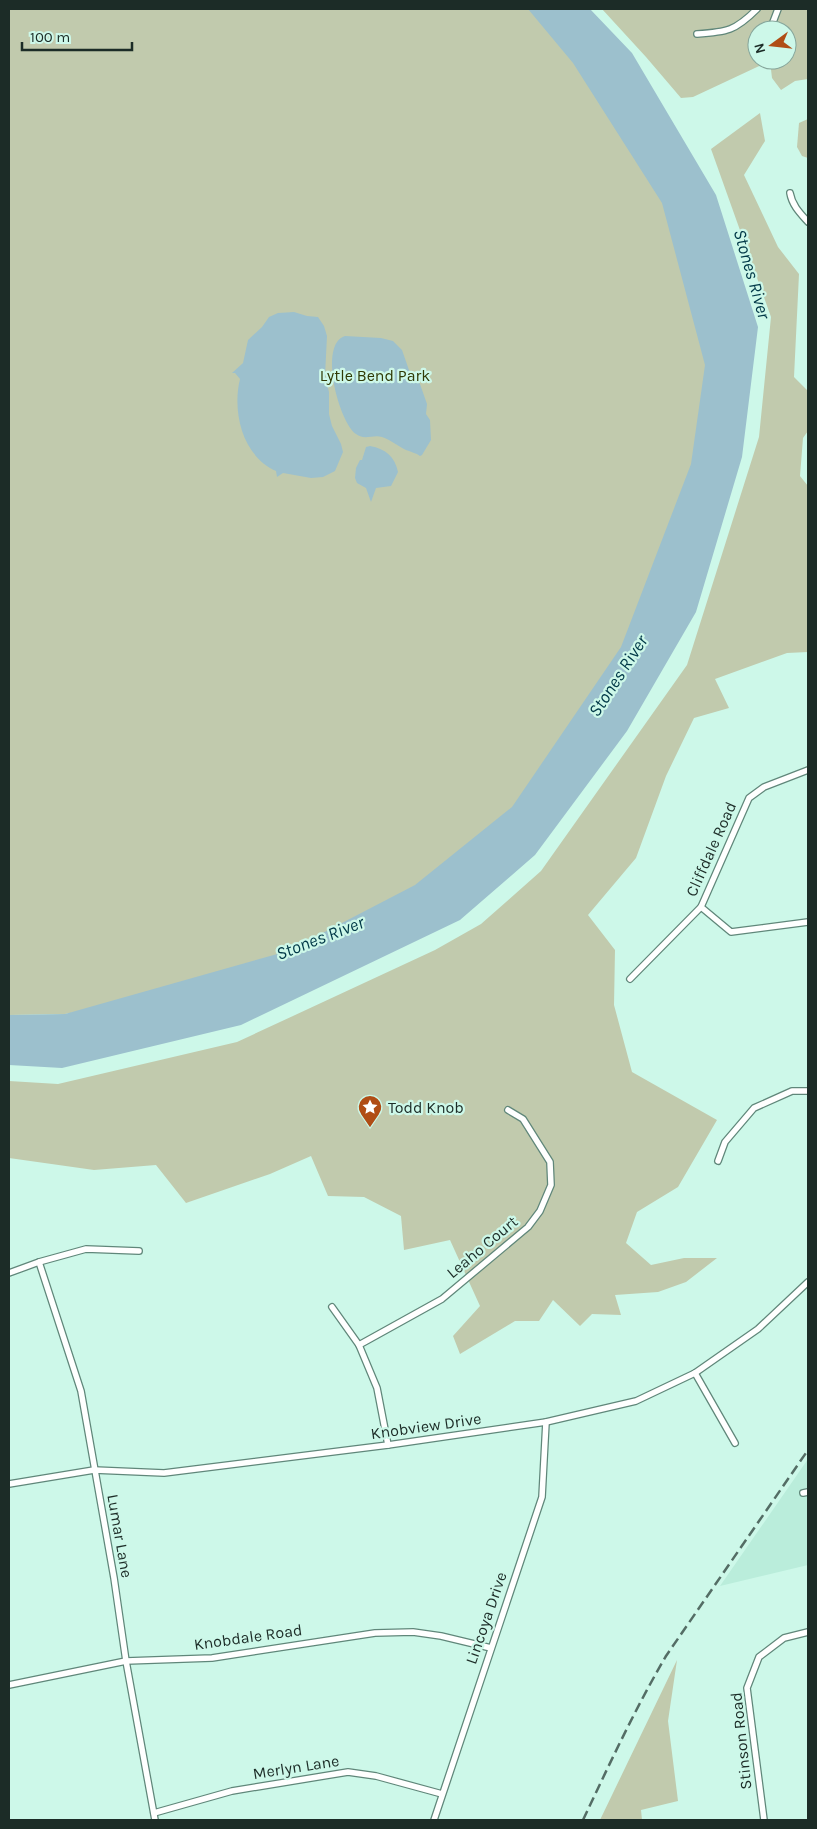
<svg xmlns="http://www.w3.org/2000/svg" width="817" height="1829" viewBox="0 0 817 1829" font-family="Karla,sans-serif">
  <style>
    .built { fill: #baeddb }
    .green { fill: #c1caad; fill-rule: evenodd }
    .water { fill: #9cc0cd }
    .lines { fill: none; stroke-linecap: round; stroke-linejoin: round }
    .street-casing { stroke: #60877a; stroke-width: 8 }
    .street { stroke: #fff; stroke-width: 5.5 }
    .rail { stroke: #546d65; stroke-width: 2.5; stroke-dasharray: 10 5; stroke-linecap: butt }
    .labels { text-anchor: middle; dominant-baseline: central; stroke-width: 4.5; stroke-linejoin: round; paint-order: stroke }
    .park-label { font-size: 16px; fill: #303a06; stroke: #cdf8e9 }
    .street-label { font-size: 16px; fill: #1c2c27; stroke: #cdf8e9 }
    .poi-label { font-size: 16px; fill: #1c2c27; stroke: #cdf8e9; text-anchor: start }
    .water-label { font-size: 18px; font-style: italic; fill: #003847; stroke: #cdf8e9 }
  </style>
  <rect width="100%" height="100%" fill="#cdf8e9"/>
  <!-- built -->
  <path class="built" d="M808,1459V1565L720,1586Z"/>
  <!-- green -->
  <g class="green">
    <path d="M9,9H583L628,60L741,430L560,799L271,977L65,1014L9,1015Z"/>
    <path d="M602,9H808V79L795,81L781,90L772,78L770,61L693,97L681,98L646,57ZM757,30H787V60H757Z"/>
    <path d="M760,113L765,141L744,175L778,247L799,274L794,377L808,391V431L803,438L800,476L808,486V652L787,653L715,679L729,708L694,718L666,776L636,858L588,915L615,950L614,1005L632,1072L717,1120L678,1187L637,1212L626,1243L651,1265L684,1258H717L686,1282L658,1292L615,1295L621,1315L592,1314L580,1326L553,1300L539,1321H515L460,1354L453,1336L480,1306L450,1240L404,1250L401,1216L364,1197L328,1196L311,1156L270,1174L186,1203L156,1165L94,1170L9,1158V1081L58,1084L237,1042L435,950L481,924L541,871L687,665L759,437L771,317L711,149Z"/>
    <path d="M808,119V158L802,156L797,147L799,123Z"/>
    <path d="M677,1660L668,1721L678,1801L641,1810L642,1820H600Z"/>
  </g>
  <!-- water -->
  <g class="water">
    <path d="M528,9H590L632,53L716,195L758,327L742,457L696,612L627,731L535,855L460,920L241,1025L62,1068L9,1065V1015L65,1014L288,951L415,885L512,807L621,647L691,464L705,365L662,203L573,63Z"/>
    <path d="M294,312L307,316L318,317L324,326L327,336L325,376L329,392V414L332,426L341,444L343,452L335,471L323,477L311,478L283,473L277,477L276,471C242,456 232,411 240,379L235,373H232L243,363L248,340L262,327L269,317L278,313Z"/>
    <path d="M345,336L381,338L393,341L402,350L410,373L420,384L427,404L426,414L430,420L431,440L422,455L420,456C416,453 411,452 406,450C398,446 391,440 382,437C373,434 365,441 356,434C339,422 318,344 345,336Z"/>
    <path d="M370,446C386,449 395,457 398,472L391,486L376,488L371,502L366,488L357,483L355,478L356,468L360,460H362L366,447Z"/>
  </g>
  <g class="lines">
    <!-- street casing -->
    <g class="street-casing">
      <g id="street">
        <path d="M770,30L778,9"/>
        <path d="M697,34C727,32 735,31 757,9"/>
        <path d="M790,193C792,205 800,213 808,222"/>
        <path d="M701,907L731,932L808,922"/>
        <path d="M630,979L701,907L749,798L764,787L808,770"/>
        <path d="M718,1161L725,1142L754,1108L792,1091H808"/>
        <path d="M39,1262L81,1391L114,1578L126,1661L155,1820"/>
        <path d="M9,1273L39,1262L86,1249L139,1251"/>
        <path d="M332,1307L359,1345L377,1388L388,1445"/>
        <path d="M359,1345L442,1299L528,1227L540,1211L551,1185L550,1162L523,1119L508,1110"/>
        <path d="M695,1373L735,1443"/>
        <path d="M9,1484L94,1470L164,1473L388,1445L546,1422L636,1401L695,1373L758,1329L808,1282"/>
        <path d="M803,1493L808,1492"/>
        <path d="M9,1685L126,1661L212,1658L375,1633L413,1632L441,1636L491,1648"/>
        <path d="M154,1813L232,1791L348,1772L376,1776L442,1794"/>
        <path d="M434,1820L542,1497L546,1422"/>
        <path d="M764,1820L747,1688L759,1657L784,1638L808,1632"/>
      </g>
    </g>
    <!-- street -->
    <use href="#street" class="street"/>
    <!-- rail -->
    <path class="rail" d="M583,1820C609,1765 635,1709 666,1656L808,1450"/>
  </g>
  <!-- icons -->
  <defs>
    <g id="sight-pin" transform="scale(1.25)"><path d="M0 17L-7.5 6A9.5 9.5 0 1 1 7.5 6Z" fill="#b04d15" stroke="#cdf8e9"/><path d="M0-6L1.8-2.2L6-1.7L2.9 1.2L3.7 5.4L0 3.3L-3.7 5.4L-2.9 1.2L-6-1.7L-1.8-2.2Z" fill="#fff"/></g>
  </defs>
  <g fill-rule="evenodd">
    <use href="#sight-pin" x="370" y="1107"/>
  </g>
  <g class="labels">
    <!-- park labels -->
    <g class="park-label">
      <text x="375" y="375">Lytle Bend Park</text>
    </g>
    <!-- street labels -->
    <g class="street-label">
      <text transform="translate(711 849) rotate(-66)">Cliffdale Road</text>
      <text transform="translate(482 1247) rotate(-40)">Leaho Court</text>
      <text transform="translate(426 1426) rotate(-8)">Knobview Drive</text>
      <text transform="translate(120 1536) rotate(80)">Lumar Lane</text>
      <text transform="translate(486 1618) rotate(-71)">Lincoya Drive</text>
      <text transform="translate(248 1637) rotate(-8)">Knobdale Road</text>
      <text transform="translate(741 1741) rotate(-96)">Stinson Road</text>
      <text transform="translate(296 1767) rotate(-9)">Merlyn Lane</text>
    </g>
    <!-- poi labels -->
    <g class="poi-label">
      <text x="388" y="1107">Todd Knob</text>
    </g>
    <!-- water labels -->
    <g class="water-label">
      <text transform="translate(752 274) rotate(74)">Stones River</text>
      <text transform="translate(618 676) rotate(-57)">Stones River</text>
      <text transform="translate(320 938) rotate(-21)">Stones River</text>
    </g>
  </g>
  <!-- border -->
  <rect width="817" height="1829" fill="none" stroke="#1c2c27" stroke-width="20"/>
  <!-- north arrow -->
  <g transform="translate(772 45) rotate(255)"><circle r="24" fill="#cdf8e9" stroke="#86a69b"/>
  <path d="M0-4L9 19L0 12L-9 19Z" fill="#b04d15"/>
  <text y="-8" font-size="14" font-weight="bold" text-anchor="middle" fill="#1c2c27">N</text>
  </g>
  <!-- scale -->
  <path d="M22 42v8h110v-8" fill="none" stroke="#1c2c27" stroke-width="2.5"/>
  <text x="30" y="42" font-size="15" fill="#1c2c27" stroke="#cdf8e9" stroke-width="4" paint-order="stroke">100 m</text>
</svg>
